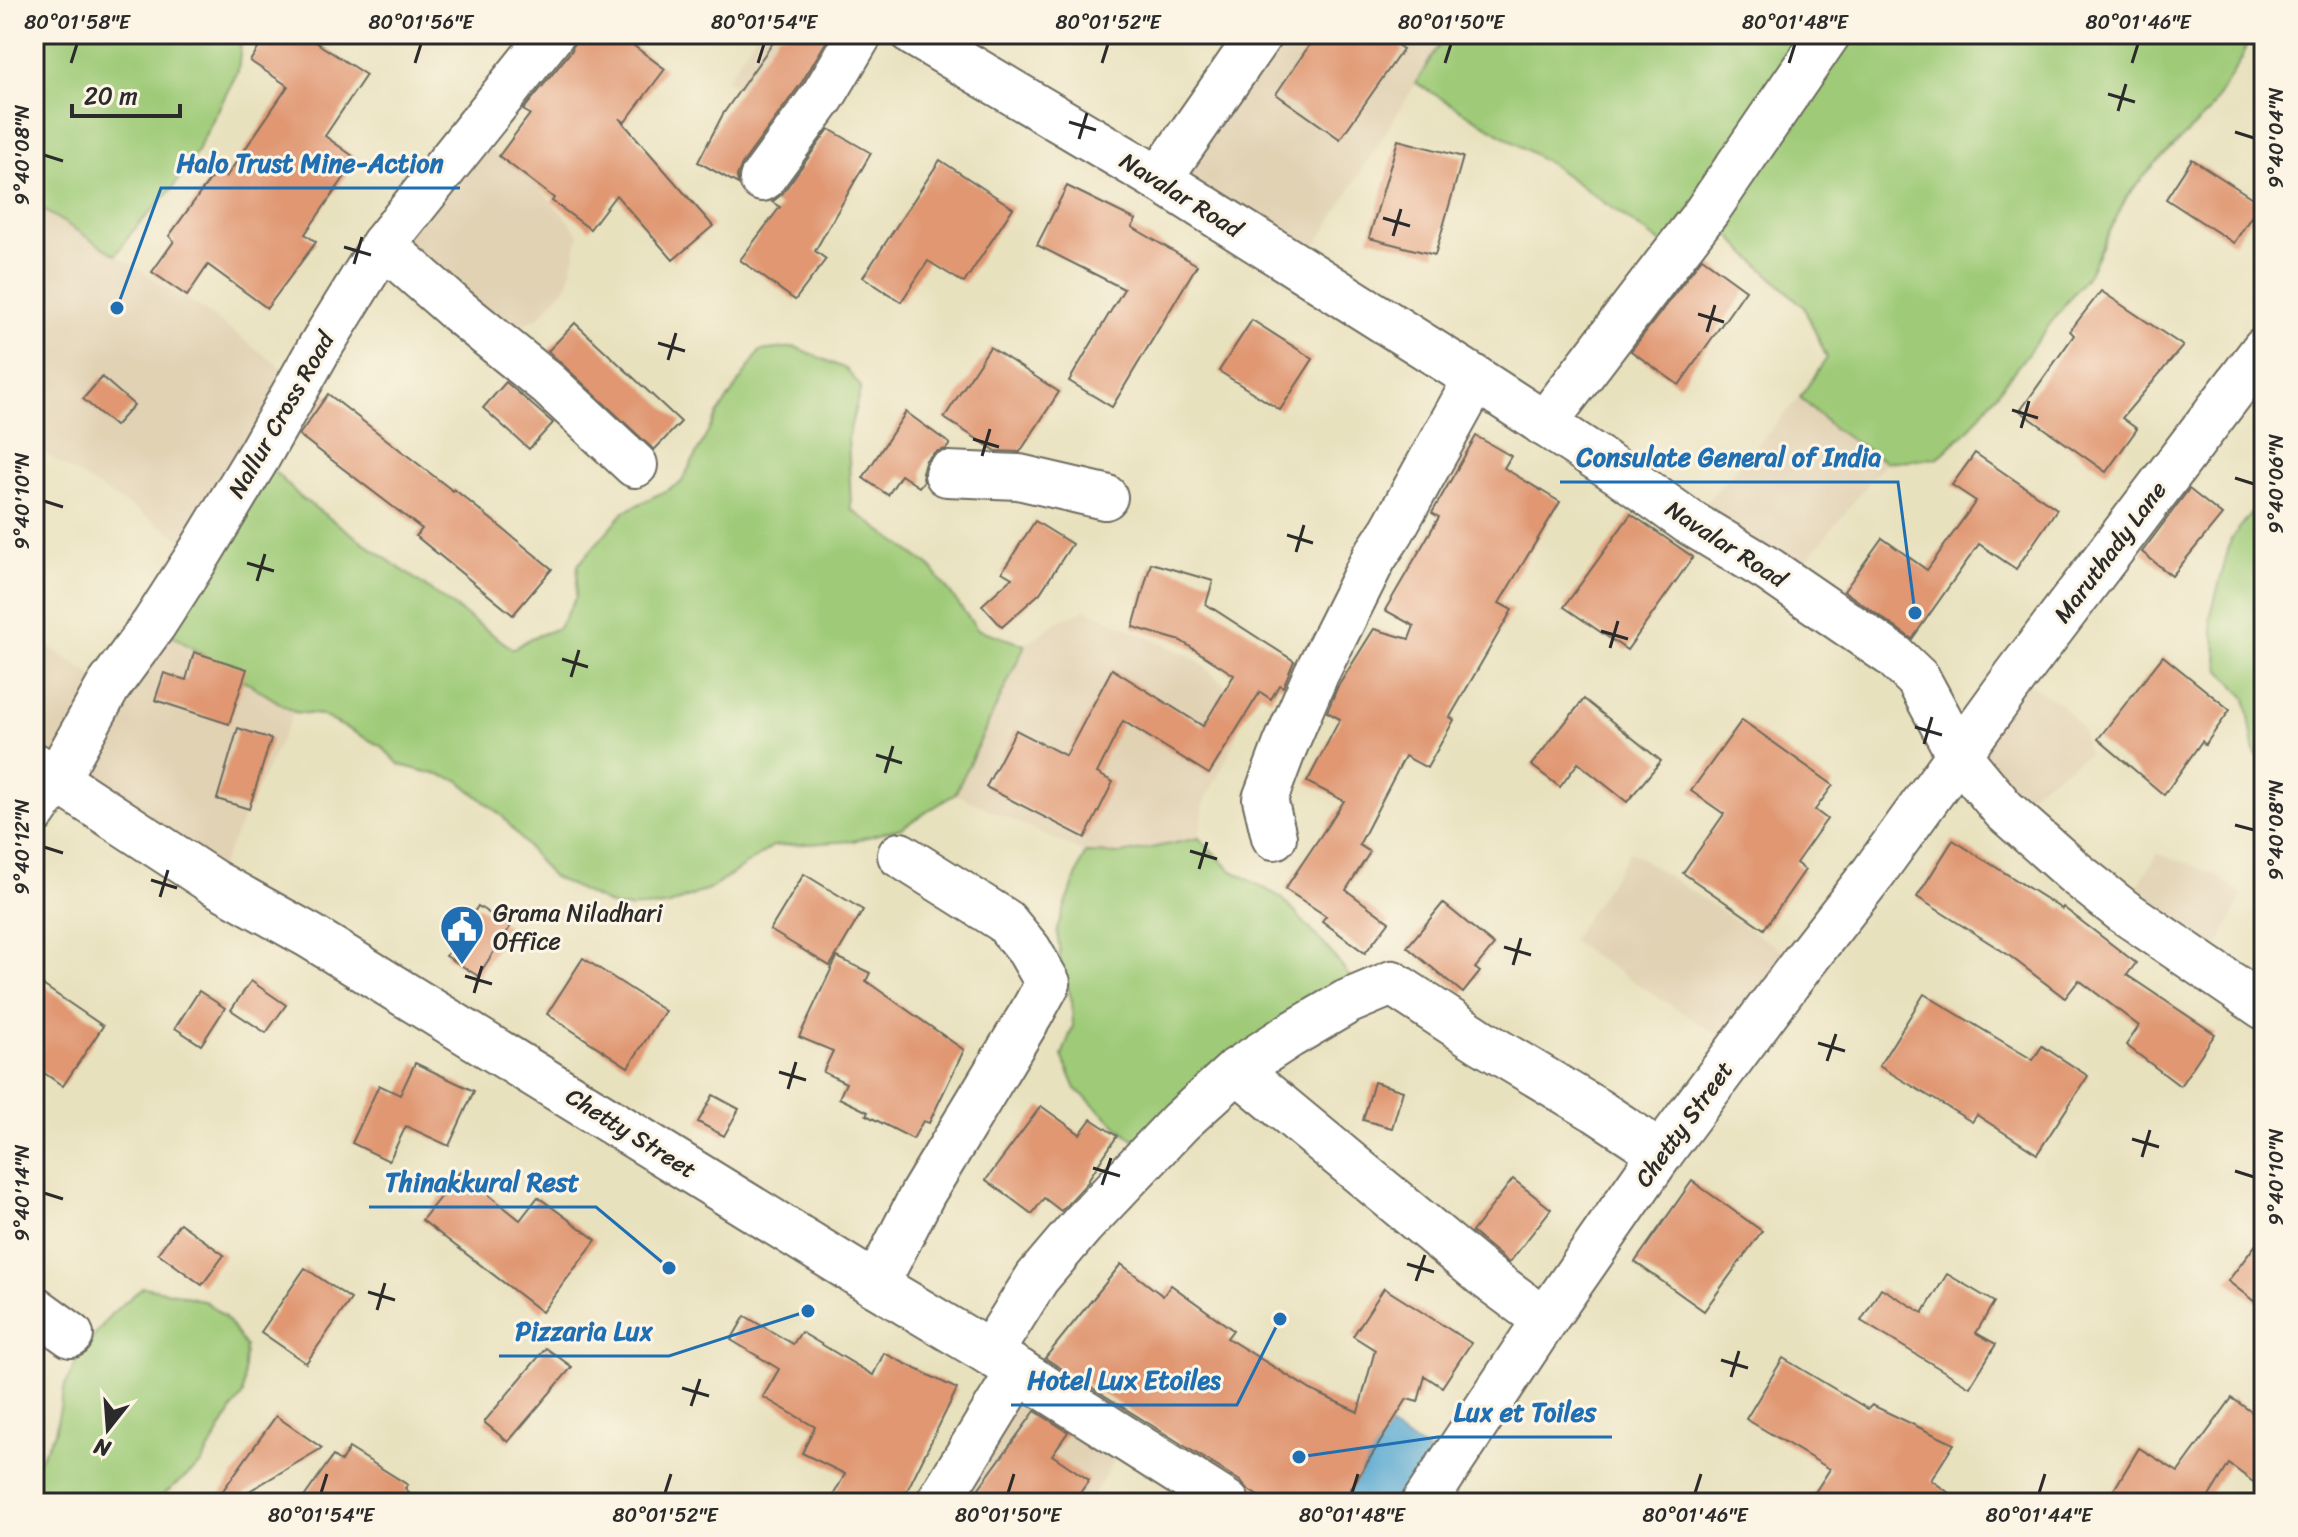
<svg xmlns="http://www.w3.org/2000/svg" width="2298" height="1537" viewBox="0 0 2298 1537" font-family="Sriracha,sans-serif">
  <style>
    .built { fill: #e1d2b4 }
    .green { fill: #9fcb78; stroke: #657b52; stroke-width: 2 }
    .water { fill: #57a8d1; stroke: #416a7e; stroke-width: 2 }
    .building { fill: #e09772 }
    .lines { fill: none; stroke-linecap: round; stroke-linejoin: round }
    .minor-casing { stroke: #6d6b5e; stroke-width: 48 }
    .minor { stroke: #fff; stroke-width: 44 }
    .ticks { fill: none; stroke: #2b2b2b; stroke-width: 3 }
    .labels { text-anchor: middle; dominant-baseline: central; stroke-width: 6; stroke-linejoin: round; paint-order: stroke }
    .street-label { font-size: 24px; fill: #2b2b2b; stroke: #fcf5e5 }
    .poi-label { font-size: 24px; fill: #2b2b2b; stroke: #fcf5e5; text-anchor: start }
    .leader { fill: none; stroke: #1f6fb2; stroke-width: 3 }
    .callout-dot { fill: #1f6fb2; stroke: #fcf5e5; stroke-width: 3 }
    .callout-label { font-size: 26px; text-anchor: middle; font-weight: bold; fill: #1f6fb2; stroke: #fcf5e5; stroke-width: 6; stroke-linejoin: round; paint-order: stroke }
    .neatline { fill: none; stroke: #2b2b2b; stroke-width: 3 }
    .ticks-label { font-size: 20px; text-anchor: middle; fill: #2b2b2b }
  </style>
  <rect width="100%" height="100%" fill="#fcf5e5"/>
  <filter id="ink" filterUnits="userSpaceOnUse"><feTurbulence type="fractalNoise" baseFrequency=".0125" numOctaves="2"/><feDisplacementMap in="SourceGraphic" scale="16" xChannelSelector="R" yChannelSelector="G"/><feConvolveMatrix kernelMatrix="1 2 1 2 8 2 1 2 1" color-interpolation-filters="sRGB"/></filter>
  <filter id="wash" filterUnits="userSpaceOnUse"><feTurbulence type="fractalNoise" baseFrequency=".006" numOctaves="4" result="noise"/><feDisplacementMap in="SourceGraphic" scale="32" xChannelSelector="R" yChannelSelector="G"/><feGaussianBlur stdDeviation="1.8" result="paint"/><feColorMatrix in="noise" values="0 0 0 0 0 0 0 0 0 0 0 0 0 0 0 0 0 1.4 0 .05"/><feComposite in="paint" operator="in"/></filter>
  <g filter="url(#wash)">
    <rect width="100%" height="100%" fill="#e8e1be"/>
    <!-- built -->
    <g class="built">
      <path d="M756,34H860L801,126L726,80Z"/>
      <path d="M1260,34H1446L1301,270L1159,179Z"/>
      <path d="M471,136L540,187L579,234L568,284L539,317L493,339L383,245Z"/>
      <path d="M34,204L204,310L301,382L201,551L34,447Z"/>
      <path d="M1800,397L1833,428L1886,462L1787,584L1689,522Z"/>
      <path d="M1086,609L1195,659L1224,684L1244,716L1232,747L1204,804L1199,838L1122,854L1085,853L955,794L1025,645L1055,623Z"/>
      <path d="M154,624L294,712L213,882L34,765V636L108,687Z"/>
      <path d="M2016,676L2059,703L2081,727L2088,754L2004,810L1960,757Z"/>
      <path d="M1630,851L1802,964L1739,1049L1571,941Z"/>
      <path d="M2157,854L2191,864L2216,875L2243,894L2207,969L2123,911Z"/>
      <path d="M1019,1371L1127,1439L1088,1503H938Z"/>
    </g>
    <!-- green -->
    <g class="green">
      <path d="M34,34H242L238,71L196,153L172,189L132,232L116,255L34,204Z"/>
      <path d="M1446,34H2249L2242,58L2209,112L2154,165L2127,196L2089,273L1971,427L1938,458L1886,462L1833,428L1800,397L1827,358L1804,307L1747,254L1707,211L1675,253L1553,166L1416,83Z"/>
      <path d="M795,347L846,369L861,387L848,437L851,509L930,566L977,629L1025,645L955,794L901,828L853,841L773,846L713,887L667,906L617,908L551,876L503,817L458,780L400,765L381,746L321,715L294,712L154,624L259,456L300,497L513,649L531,638L559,628L576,597L578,565L625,511L681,483L717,415L760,351Z"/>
      <path d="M2264,497V762L2255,754L2246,698L2220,669L2210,618L2231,539Z"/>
      <path d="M1199,838L1231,870L1282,898L1328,949L1364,995L1150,1155L1076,1089L1062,1056L1073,1026L1072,1001L1061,965L1057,929L1085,853L1122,854Z"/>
      <path d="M143,1287L176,1293L206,1302L225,1317L245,1346L243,1395L232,1410L201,1464L153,1503H34V1469L55,1432L65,1385L80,1355L111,1314Z"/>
    </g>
    <!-- water -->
    <path class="water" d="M1389,1427L1436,1456L1407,1503H1342Z"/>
    <g id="blocks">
      <!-- building -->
      <g class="building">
        <path d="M268,34H303L366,75L325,136L357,159L305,234L316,242L267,308L208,265L187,296L152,272L174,241L169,236L217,170L226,177L288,86L250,61Z"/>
        <path d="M576,34H618L665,69L625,122L619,118L713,226L673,260L616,195L590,229L552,201L554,198L499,156L530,114L523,110L572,50Z"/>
        <path d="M779,34H831L802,82L742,164L737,176L738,184L698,162L723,114Z"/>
        <path d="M1317,34H1381L1403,49L1340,139L1276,94Z"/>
        <path d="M829,129L871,153L815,251L826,259L795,300L740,260L780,207L772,202L782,194Z"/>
        <path d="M1398,140L1463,157L1435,255L1369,238Z"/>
        <path d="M2192,159L2260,203L2234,243L2166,199Z"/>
        <path d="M940,160L1013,208L964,283L928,261L901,302L863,277Z"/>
        <path d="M1067,186L1136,220L1132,227L1197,265L1112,407L1069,381L1124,289L1037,245Z"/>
        <path d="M1702,258L1746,290L1679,385L1631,351Z"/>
        <path d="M2101,291L2183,346L2122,418L2137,429L2106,472L2020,411L2074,335L2070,331Z"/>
        <path d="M1252,320L1313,359L1280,410L1219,371Z"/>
        <path d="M575,323L681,422L654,450L548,351Z"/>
        <path d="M990,347L1059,392L1020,452L996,451L944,418Z"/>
        <path d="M102,377L134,405L115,426L83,399Z"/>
        <path d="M506,382L553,423L529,449L483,408Z"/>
        <path d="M328,394L453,491L454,489L552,569L513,615L416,536L422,529L299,435Z"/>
        <path d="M906,412L950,444L946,449L935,452L926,460L922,472L924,481L919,487L901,475L888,495L863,478Z"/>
        <path d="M1476,436L1511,456L1504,468L1560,502L1499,603L1512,610L1450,717L1454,720L1427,768L1405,756L1359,845L1370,852L1346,890L1389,922L1365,953L1322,921L1326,916L1285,889L1344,801L1307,782L1340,719L1327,712L1337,688L1374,629L1409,639L1414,626L1385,610L1439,517L1432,513Z"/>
        <path d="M1975,453L2057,509L2016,569L1979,544L1912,639L1844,591L1882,538L1927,570L1976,501L1952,485Z"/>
        <path d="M2189,489L2222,515L2172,576L2142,552Z"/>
        <path d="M1631,514L1693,557L1627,650L1564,607Z"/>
        <path d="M1035,521L1072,544L1040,593L1002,627L982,605L1012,578L1002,572Z"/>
        <path d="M1151,563L1213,581L1206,604L1294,661L1283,687L1279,685L1271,699L1260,692L1209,774L1123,721L1097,773L1113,782L1085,838L986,787L1016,730L1066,756L1112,669L1203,726L1234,675L1181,641L1133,627Z"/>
        <path d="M194,652L247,669L229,724L155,700L164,673L186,680Z"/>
        <path d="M2163,656L2230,710L2205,745L2202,741L2164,795L2098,739Z"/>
        <path d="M1584,699L1661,761L1627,802L1578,763L1560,787L1531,765Z"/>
        <path d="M1742,720L1833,785L1815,810L1827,819L1796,863L1805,870L1764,929L1683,873L1724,814L1691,791Z"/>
        <path d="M238,728L271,739L249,809L217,799Z"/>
        <path d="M1953,840L2062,909L2063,907L2136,963L2127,975L2215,1034L2180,1086L2126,1045L2139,1026L2079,980L2065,998L2007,954L1917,897Z"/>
        <path d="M804,874L863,910L830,966L770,930Z"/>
        <path d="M1443,903L1494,945L1475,968L1480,972L1463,993L1407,947Z"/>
        <path d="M478,906L510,927L478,976L446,956Z"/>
        <path d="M837,957L870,973L866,981L964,1050L929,1123L923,1121L913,1139L866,1115L868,1112L839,1098L846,1083L823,1072L833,1051L799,1037Z"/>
        <path d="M583,958L665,1011L628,1067L547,1014Z"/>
        <path d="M34,979L103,1026L63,1086L34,1066Z"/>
        <path d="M251,981L286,1005L266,1033L231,1010Z"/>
        <path d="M199,991L225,1008L201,1045L175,1028Z"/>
        <path d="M1924,994L2033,1060L2042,1046L2088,1076L2037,1154L1977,1115L1972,1122L1879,1066Z"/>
        <path d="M415,1063L474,1091L449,1146L406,1126L389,1161L352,1143L379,1085L400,1095Z"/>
        <path d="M1374,1082L1403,1091L1392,1128L1363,1120Z"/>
        <path d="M713,1095L739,1109L724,1136L698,1122Z"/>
        <path d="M1041,1106L1080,1134L1091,1119L1117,1136L1088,1180L1089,1181L1061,1211L1044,1198L1032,1214L986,1180Z"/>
        <path d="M460,1172L520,1220L538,1197L596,1240L542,1312L422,1220Z"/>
        <path d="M1513,1179L1551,1209L1509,1263L1472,1232Z"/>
        <path d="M1692,1181L1762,1231L1704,1311L1635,1262Z"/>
        <path d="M180,1223L224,1255L202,1285L158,1253Z"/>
        <path d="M2264,1234V1309L2228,1281Z"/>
        <path d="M1121,1264L1163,1296L1171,1285L1233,1330L1227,1338L1311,1390L1358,1412L1375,1350L1353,1336L1384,1288L1471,1343L1442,1387L1425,1376L1418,1402L1407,1399L1342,1503L1313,1495L1307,1503H1269L1247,1489L1240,1481L1045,1358Z"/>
        <path d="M305,1268L351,1299L306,1363L261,1332Z"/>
        <path d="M1947,1274L1994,1302L1976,1333L1996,1344L1970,1387L1861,1321L1881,1288L1923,1313Z"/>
        <path d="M745,1316L793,1344L801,1332L873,1375L884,1353L957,1389L901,1503H829L845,1474L802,1453L815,1427L763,1397L779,1369L731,1340Z"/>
        <path d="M546,1348L572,1367L508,1442L484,1422Z"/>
        <path d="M1783,1358L1868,1409L1872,1405L1954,1444L1931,1480L1963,1503H1808L1830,1469L1746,1419Z"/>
        <path d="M2232,1398L2264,1421V1490L2229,1464L2205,1503H2106L2139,1448L2178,1472Z"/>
        <path d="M1035,1411L1068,1432L1052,1455L1089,1480L1073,1503H968Z"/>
        <path d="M276,1416L322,1448L229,1503H214Z"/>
        <path d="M349,1448L408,1485L405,1488L419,1503H300L333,1456L341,1462Z"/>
      </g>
    </g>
  </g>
  <g filter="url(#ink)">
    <use href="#blocks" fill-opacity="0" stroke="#6d6b5e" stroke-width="2"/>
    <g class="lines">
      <!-- minor casing -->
      <g class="minor-casing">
        <g id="minor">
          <path d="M914,34L1159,179L1476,379L1620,473L1689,522L1769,570L1894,656L1918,679L1960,757L2004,810L2074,872L2123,911L2264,1007"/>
          <path d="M762,179L823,96L860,34"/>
          <path d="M1159,179L1260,34"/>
          <path d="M383,245L457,310L547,383L635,465"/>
          <path d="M1544,424L1707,211L1828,34"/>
          <path d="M947,474L1019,477L1105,497"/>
          <path d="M34,765L213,882L310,936L876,1285L990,1353L1227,1503"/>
          <path d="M34,812L56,780L108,687L154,624L201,551L259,455L320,347L383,245L552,34"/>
          <path d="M1274,837L1265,799L1285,746L1316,674L1374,558L1392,531L1476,379"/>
          <path d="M1237,1070L1484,1275L1545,1320"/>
          <path d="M876,1285L923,1193L1031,1014L1048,983L1029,950L1005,921L900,855"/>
          <path d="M34,1308L71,1335"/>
          <path d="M990,1353L1037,1278L1082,1225L1180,1122L1237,1070L1289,1036L1347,1002L1392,983L1482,1042L1596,1110L1661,1153"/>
          <path d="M938,1503L1019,1371"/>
          <path d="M1424,1503L1545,1320L1661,1153L1802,964L1874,872L2016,676L2264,349"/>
        </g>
      </g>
      <!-- minor -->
      <use href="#minor" class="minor"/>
    </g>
  </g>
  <!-- ticks -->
  <path class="ticks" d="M71,63L77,44M415,63L421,44M758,63L764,44M1102,63L1108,44M1445,63L1451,44M1789,63L1795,44M2132,63L2138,44M2108,94L2135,102M2118,111L2126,84M1069,122L1096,130M2235,132L2254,138M1079,139L1087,113M44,155L63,161M1383,218L1410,226M1393,236L1401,209M344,247L371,255M354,264L362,237M1698,314L1724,322M1707,332L1715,305M658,343L685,351M668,360L676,333M2012,410L2038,418M2021,428L2029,401M973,439L999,447M982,456L990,429M2235,478L2254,484M44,501L63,507M1287,535L1313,543M1296,552L1304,525M247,563L274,571M257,581L265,554M1601,631L1628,639M1610,648L1618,621M562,659L588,667M571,677L579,650M1915,727L1942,735M1924,744L1932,717M876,755L902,763M885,773L893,746M2235,825L2254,830M44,847L63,853M1190,851L1217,859M1199,869L1207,842M151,880L177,888M160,897L168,870M1504,947L1531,955M1513,965L1521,938M465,976L492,984M474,993L482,966M1818,1043L1845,1051M1827,1061L1836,1034M779,1072L806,1080M788,1089L796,1062M2132,1139L2159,1147M2142,1157L2150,1130M1093,1168L1120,1176M2235,1171L2254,1177M1102,1185L1111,1158M44,1193L63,1199M1407,1264L1434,1272M1416,1281L1425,1255M368,1292L395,1300M377,1310L385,1283M1721,1360L1748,1368M1731,1377L1739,1351M682,1388L709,1396M691,1406L700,1379M321,1493L327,1474M665,1493L671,1474M1008,1493L1014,1474M1352,1493L1358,1474M1695,1493L1701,1474M2039,1493L2045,1474"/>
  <!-- icons -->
  <defs>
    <g id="civic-pin" transform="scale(2.3)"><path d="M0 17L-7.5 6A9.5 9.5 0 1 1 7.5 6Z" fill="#1f6fb2" stroke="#fcf5e5"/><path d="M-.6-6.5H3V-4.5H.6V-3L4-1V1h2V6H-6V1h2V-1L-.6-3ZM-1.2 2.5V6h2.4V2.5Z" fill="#fff"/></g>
  </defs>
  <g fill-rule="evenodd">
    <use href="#civic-pin" x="462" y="927"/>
  </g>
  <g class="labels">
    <!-- street labels -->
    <g class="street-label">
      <text transform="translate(1181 195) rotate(32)">Navalar Road</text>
      <text transform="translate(281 415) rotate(-60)">Nallur Cross Road</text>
      <text transform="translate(1726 544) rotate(33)">Navalar Road</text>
      <text transform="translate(2110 552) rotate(-53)">Maruthady Lane</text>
      <text transform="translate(1684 1124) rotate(-54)">Chetty Street</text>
      <text transform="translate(631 1133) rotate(32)">Chetty Street</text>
    </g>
    <!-- poi labels -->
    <g class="poi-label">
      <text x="493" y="913">Grama Niladhari<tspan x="493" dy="28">Office</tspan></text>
    </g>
  </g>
  <!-- callouts -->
  <path class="leader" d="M117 308L161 188H460M1915 613L1898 482H1560M669 1268L596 1207H369M808 1311L669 1356H499M1280 1319L1237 1405H1011M1299 1457L1438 1437H1612"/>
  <g class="callout-dot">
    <circle cx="117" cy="308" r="8"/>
    <circle cx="1915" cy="613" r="8"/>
    <circle cx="669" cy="1268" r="8"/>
    <circle cx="808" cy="1311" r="8"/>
    <circle cx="1280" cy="1319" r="8"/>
    <circle cx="1299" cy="1457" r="8"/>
  </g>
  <g class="callout-label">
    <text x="310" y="172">Halo Trust Mine-Action</text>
    <text x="1729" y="466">Consulate General of India</text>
    <text x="482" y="1191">Thinakkural Rest</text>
    <text x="584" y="1340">Pizzaria Lux</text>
    <text x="1124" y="1389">Hotel Lux Etoiles</text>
    <text x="1525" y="1421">Lux et Toiles</text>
  </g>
  <!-- margin -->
  <rect width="2298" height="1537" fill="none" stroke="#fcf5e5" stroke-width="88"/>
  <!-- north arrow -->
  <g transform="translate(108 1429) rotate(197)" stroke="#fcf5e5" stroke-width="6" paint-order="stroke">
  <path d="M0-6L14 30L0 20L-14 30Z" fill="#2b2b2b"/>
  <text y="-12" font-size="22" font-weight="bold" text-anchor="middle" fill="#2b2b2b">N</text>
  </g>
  <!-- scale -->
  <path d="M72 104v12h108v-12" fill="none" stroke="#2b2b2b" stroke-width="4"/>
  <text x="84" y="104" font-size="24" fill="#2b2b2b" stroke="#fcf5e5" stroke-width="6" paint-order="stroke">20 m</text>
  <rect x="44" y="44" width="2210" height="1449" class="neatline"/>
  <g class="ticks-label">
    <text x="77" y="29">80°01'58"E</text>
    <text x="421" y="29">80°01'56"E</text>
    <text x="764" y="29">80°01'54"E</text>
    <text x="1108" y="29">80°01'52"E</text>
    <text x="1451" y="29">80°01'50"E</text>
    <text x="1795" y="29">80°01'48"E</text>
    <text x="2138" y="29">80°01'46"E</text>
    <text transform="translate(2276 138) rotate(-90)" y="7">9°40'04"N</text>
    <text transform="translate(22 155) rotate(-90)" y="7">9°40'08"N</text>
    <text transform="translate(2276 484) rotate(-90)" y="7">9°40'06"N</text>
    <text transform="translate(22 501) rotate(-90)" y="7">9°40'10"N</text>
    <text transform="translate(2276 830) rotate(-90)" y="7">9°40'08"N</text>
    <text transform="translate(22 847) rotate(-90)" y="7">9°40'12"N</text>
    <text transform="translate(2276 1177) rotate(-90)" y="7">9°40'10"N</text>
    <text transform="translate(22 1193) rotate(-90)" y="7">9°40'14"N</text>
    <text x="321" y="1522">80°01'54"E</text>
    <text x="665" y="1522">80°01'52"E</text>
    <text x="1008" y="1522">80°01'50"E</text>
    <text x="1352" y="1522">80°01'48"E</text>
    <text x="1695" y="1522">80°01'46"E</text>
    <text x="2039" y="1522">80°01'44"E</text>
  </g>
</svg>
